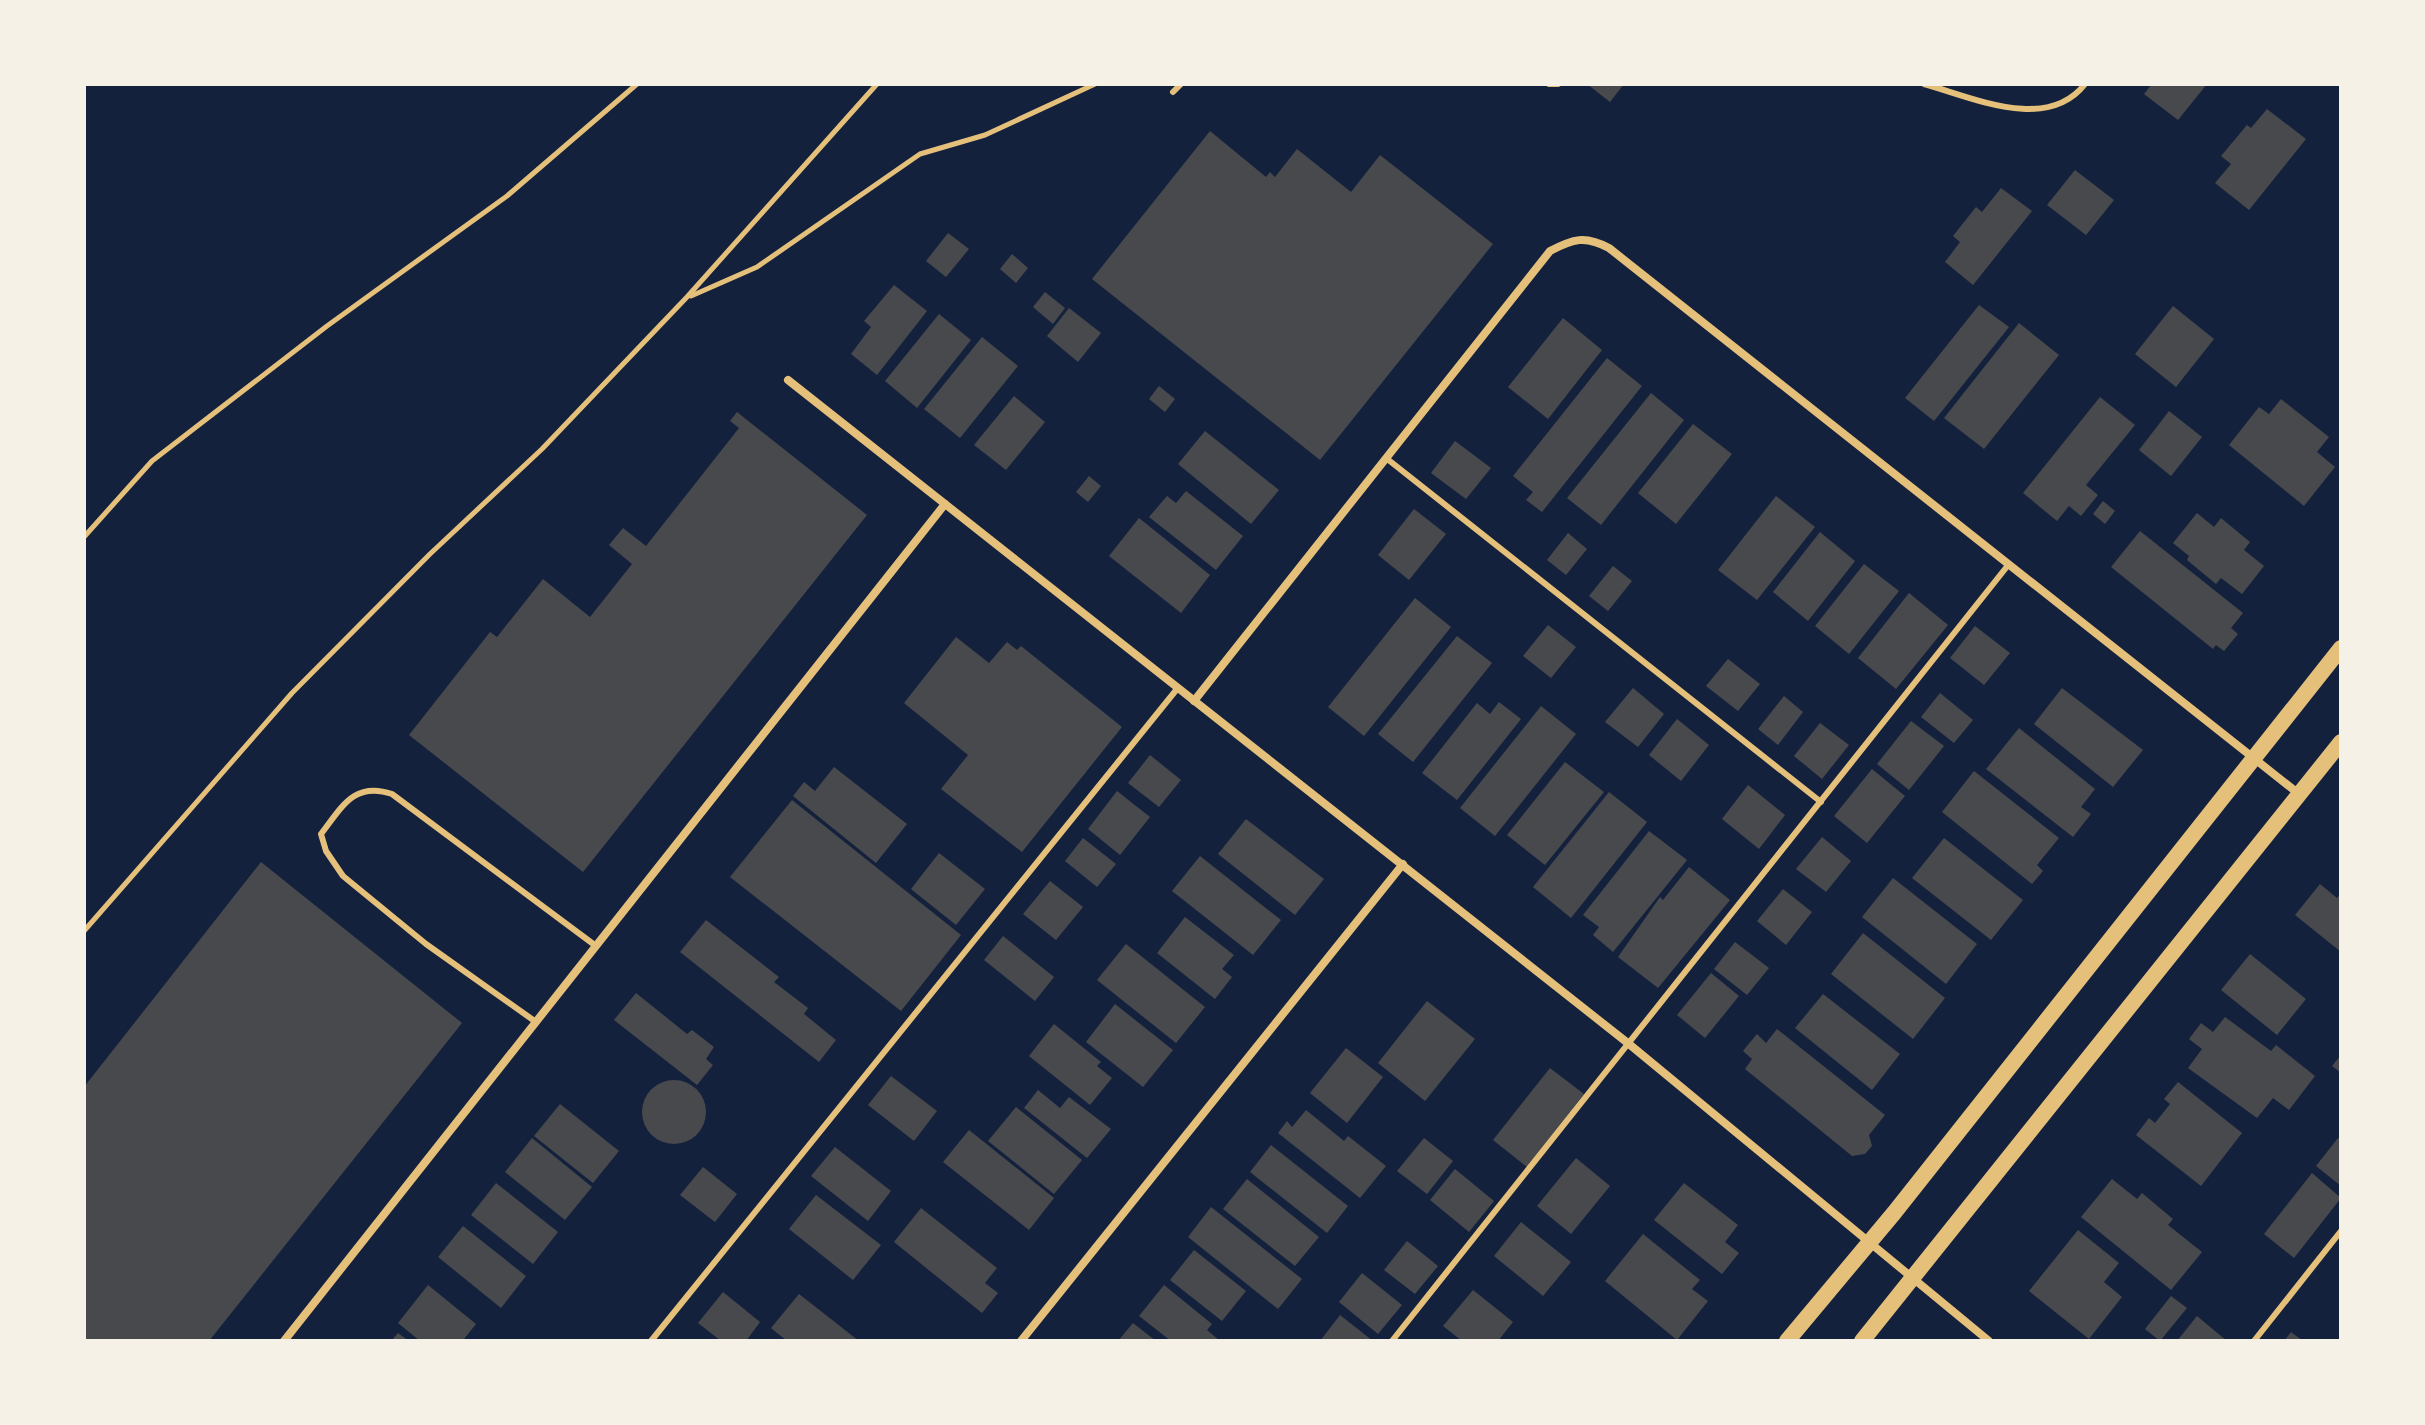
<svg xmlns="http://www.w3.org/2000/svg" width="2425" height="1425" viewBox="0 0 2425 1425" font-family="'Sofia Sans Condensed',sans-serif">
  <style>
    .building { fill: #48494c }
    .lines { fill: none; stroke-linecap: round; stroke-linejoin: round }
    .path { stroke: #e5c07b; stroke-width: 5 }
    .service { stroke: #e5c07b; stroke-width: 6 }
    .minor { stroke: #e5c07b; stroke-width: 8 }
    .secondary { stroke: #e5c07b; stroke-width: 16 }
  </style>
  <rect width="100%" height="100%" fill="#14213d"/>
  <!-- building -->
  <g class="building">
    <path d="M1587,84H1624L1610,102Z"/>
    <path d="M2152,84H2207L2178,120L2144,94Z"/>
    <path d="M2267,109L2306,139L2249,210L2215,183L2231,164L2221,156L2247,125L2251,128Z"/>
    <path d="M1210,131L1266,177L1270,172L1275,177L1297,149L1351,192L1380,155L1493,244L1320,460L1092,279Z"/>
    <path d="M2075,170L2114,200L2086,235L2047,205Z"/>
    <path d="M2001,188L2032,211L1973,285L1945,262L1960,242L1953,236L1976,207L1982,212Z"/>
    <path d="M948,233L969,249L946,277L926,261Z"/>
    <path d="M1012,254L1028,268L1016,283L1000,269Z"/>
    <path d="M894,285L927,311L877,375L851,354L871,327L864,321Z"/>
    <path d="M1045,292L1065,308L1053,324L1033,307Z"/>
    <path d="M1979,305L2009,327L1934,421L1905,398Z"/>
    <path d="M2173,306L2214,339L2176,387L2135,354Z"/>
    <path d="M1069,308L1101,333L1078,362L1047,336Z"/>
    <path d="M939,314L971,340L917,408L885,381Z"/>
    <path d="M1563,318L1602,350L1548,419L1508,387Z"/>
    <path d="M2019,323L2059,355L1984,449L1944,418Z"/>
    <path d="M982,337L1018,366L960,438L924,409Z"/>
    <path d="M1607,358L1642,386L1542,512L1526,500L1533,492L1513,476Z"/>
    <path d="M1159,386L1175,399L1165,412L1149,399Z"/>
    <path d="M1651,393L1684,420L1601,525L1567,498Z"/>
    <path d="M1014,396L1045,422L1006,470L974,445Z"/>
    <path d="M2100,397L2135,425L2086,485L2098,495L2081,516L2069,506L2057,521L2023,493Z"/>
    <path d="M2281,399L2329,437L2317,452L2335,467L2304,506L2229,445L2259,407L2269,414Z"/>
    <path d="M2169,411L2202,437L2171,476L2139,450Z"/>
    <path d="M737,412L867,515L583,872L409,735L490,632L497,637L543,579L590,617L632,564L609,545L623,528L646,546L739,428L730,421Z"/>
    <path d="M1693,424L1732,454L1676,524L1638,493Z"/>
    <path d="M1205,431L1279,490L1251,524L1178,464Z"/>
    <path d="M1455,441L1491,468L1466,499L1431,473Z"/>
    <path d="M1089,476L1101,486L1088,502L1076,492Z"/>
    <path d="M1186,491L1243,536L1216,570L1149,517L1167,496L1176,503Z"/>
    <path d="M1776,496L1815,527L1757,600L1718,570Z"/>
    <path d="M2103,501L2115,511L2105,524L2093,514Z"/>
    <path d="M1414,509L1446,534L1409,580L1378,555Z"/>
    <path d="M2197,513L2214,527L2221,518L2250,542L2244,550L2264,566L2242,594L2221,578L2216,584L2187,560L2189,556L2173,543Z"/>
    <path d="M1139,518L1210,575L1181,613L1109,556Z"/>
    <path d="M2140,531L2243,613L2231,628L2238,634L2224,651L2216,645L2213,649L2111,567Z"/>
    <path d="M1820,532L1855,561L1808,621L1773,592Z"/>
    <path d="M1568,533L1587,549L1566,575L1547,560Z"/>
    <path d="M1864,564L1899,591L1849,654L1815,626Z"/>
    <path d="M1613,566L1632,581L1608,611L1589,596Z"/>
    <path d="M1909,593L1948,625L1896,689L1858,658Z"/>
    <path d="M1415,598L1451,627L1364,736L1328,707Z"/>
    <path d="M1548,625L1576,647L1551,678L1523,656Z"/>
    <path d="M1975,626L2010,653L1984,685L1950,658Z"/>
    <path d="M1457,636L1492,663L1413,762L1378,734Z"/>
    <path d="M956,637L989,663L1007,642L1017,650L1021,646L1122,727L1022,852L941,789L968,755L904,703Z"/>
    <path d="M1728,659L1760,684L1738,711L1706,686Z"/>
    <path d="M1633,688L1664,714L1638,747L1605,722Z"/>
    <path d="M2062,688L2143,750L2113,787L2034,724Z"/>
    <path d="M1940,693L1973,720L1954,743L1921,717Z"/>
    <path d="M1784,696L1803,712L1778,745L1758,729Z"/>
    <path d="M1499,702L1521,719L1457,800L1422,773L1477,703L1490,714Z"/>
    <path d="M1541,706L1576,734L1495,836L1460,808Z"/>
    <path d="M1677,719L1709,745L1681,781L1649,755Z"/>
    <path d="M1911,721L1944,746L1909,790L1877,764Z"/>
    <path d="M1820,723L1849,745L1822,779L1794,756Z"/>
    <path d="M2019,728L2095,789L2081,807L2091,814L2073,837L1986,769Z"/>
    <path d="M1150,755L1181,780L1159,807L1128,783Z"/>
    <path d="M1565,762L1604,792L1545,865L1507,835Z"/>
    <path d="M834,767L907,824L876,863L793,796L804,782L815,791Z"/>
    <path d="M1872,769L1905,796L1867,843L1834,816Z"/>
    <path d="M1974,771L2059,838L2037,865L2043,871L2032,884L1942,812Z"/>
    <path d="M1748,785L1785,815L1759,849L1722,819Z"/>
    <path d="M1117,791L1150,817L1120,855L1088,829Z"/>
    <path d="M1609,792L1647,822L1571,918L1533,887Z"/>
    <path d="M792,800L961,935L901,1011L730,877Z"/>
    <path d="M1246,819L1324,879L1295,915L1218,854Z"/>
    <path d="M1649,831L1687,860L1613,952L1593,935L1599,927L1583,915Z"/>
    <path d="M1822,837L1851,861L1826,892L1796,869Z"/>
    <path d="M1083,838L1116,864L1097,887L1065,861Z"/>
    <path d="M1944,838L2023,900L1991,940L1912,878Z"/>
    <path d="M939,853L985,889L956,925L911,889Z"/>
    <path d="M1200,856L1281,920L1253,955L1172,891Z"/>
    <path d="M261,862L462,1023L209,1341H84V1087Z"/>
    <path d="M1689,867L1730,900L1658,988L1618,957L1660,897L1663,900Z"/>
    <path d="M1893,878L1977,944L1946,984L1862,917Z"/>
    <path d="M1050,881L1083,907L1056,940L1023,914Z"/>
    <path d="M2320,884L2337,898L2341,893V952L2295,915Z"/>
    <path d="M1783,889L1812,912L1786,945L1757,921Z"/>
    <path d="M1185,917L1234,955L1222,969L1232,977L1215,999L1157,953Z"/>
    <path d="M706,920L779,977L774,982L808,1008L804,1014L836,1040L819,1062L680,952Z"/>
    <path d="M1863,933L1945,998L1913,1039L1831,974Z"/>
    <path d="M1003,936L1054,977L1035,1001L984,960Z"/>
    <path d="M1735,942L1769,968L1747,995L1714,969Z"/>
    <path d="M1126,944L1205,1007L1176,1043L1097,980Z"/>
    <path d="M2250,954L2306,999L2277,1035L2221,990Z"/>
    <path d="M1711,973L1739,996L1705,1038L1677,1015Z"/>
    <path d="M636,993L687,1034L692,1030L714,1047L706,1059L713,1065L697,1085L614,1020Z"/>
    <path d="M1823,994L1900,1054L1872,1090L1795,1028Z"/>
    <path d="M1427,1001L1475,1039L1425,1101L1378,1063Z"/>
    <path d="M1115,1004L1173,1050L1143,1087L1086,1042Z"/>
    <path d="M2225,1017L2271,1051L2276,1045L2315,1076L2289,1110L2273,1098L2257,1118L2188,1068L2202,1049L2189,1039L2201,1023L2213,1032Z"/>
    <path d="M1054,1024L1101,1062L1097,1066L1112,1078L1090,1105L1029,1056Z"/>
    <path d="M1777,1029L1885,1115L1869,1135L1872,1146L1865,1154L1852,1156L1745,1069L1752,1059L1743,1051L1747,1046L1757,1034L1766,1043Z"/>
    <path d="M1346,1048L1383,1077L1347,1123L1310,1093Z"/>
    <path d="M2341,1055V1073L2332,1066Z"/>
    <path d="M1550,1068L1584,1094L1527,1167L1493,1140Z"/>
    <path d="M891,1076L937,1111L914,1141L868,1105Z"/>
    <circle cx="674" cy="1112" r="32"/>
    <path d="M2178,1082L2242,1133L2201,1186L2136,1135L2149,1118L2155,1123L2170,1104L2164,1099Z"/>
    <path d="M1038,1090L1060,1108L1069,1097L1111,1129L1087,1158L1024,1108Z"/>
    <path d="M560,1104L619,1151L593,1183L534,1136Z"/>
    <path d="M1016,1107L1082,1160L1054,1194L988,1141Z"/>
    <path d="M1306,1110L1344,1141L1348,1136L1386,1166L1360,1198L1278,1133L1287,1121L1292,1127Z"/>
    <path d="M969,1130L1054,1198L1029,1230L943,1162Z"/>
    <path d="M532,1138L592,1187L565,1220L505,1172Z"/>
    <path d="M1424,1138L1453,1161L1427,1194L1397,1171Z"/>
    <path d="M2338,1138L2341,1140V1186L2316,1166Z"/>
    <path d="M1271,1145L1348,1206L1327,1233L1250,1172Z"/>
    <path d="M835,1147L891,1191L868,1221L811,1176Z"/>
    <path d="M1576,1158L1610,1186L1571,1234L1537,1206Z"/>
    <path d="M703,1167L737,1194L715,1222L680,1195Z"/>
    <path d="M1455,1169L1494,1201L1469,1232L1430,1200Z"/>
    <path d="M2312,1173L2341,1198L2294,1258L2264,1234Z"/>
    <path d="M1247,1179L1319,1237L1295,1266L1223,1209Z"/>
    <path d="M2112,1179L2137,1199L2142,1193L2173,1219L2168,1225L2202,1252L2171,1290L2081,1217Z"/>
    <path d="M496,1183L558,1232L533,1264L471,1215Z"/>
    <path d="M1684,1183L1738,1225L1725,1242L1739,1253L1722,1274L1654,1220Z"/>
    <path d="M816,1195L881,1245L853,1280L789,1229Z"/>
    <path d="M1211,1207L1302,1279L1278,1309L1188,1237Z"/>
    <path d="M921,1208L997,1268L985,1283L998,1293L982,1313L894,1242Z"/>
    <path d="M1521,1222L1571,1262L1543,1296L1494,1256Z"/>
    <path d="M463,1226L526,1276L501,1308L438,1257Z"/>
    <path d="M2078,1230L2119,1263L2104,1282L2122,1297L2089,1339L2029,1291Z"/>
    <path d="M1643,1234L1700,1280L1692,1289L1708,1301L1677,1340L1605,1281Z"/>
    <path d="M1407,1241L1438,1266L1415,1294L1384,1270Z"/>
    <path d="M1194,1250L1246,1291L1222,1321L1170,1280Z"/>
    <path d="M1362,1273L1402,1305L1378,1334L1339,1302Z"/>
    <path d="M428,1285L476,1324L464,1339L467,1341H420L398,1323Z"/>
    <path d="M1164,1285L1212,1324L1207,1330L1220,1341H1171L1139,1316Z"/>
    <path d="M1473,1290L1513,1322L1498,1341H1462L1443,1326Z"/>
    <path d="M723,1292L760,1322L746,1341H721L698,1323Z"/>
    <path d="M799,1294L859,1341H787L771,1328Z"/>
    <path d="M2171,1296L2187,1308L2160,1341L2145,1329Z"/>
    <path d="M1340,1315L1373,1341H1320Z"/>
    <path d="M2197,1316L2227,1341H2177Z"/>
    <path d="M1133,1323L1156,1341H1118Z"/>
    <path d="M2291,1332L2303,1341H2284Z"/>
    <path d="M398,1333L409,1341H391Z"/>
  </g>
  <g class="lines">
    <!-- path -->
    <g class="path">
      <path d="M691,296L757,267L920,154L985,135L1095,84"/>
      <path d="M84,537L152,461L327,326L507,196L637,84"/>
      <path d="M84,931L292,693L430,554L542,449L687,297L877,84"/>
    </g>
    <!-- service -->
    <g class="service">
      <path d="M1549,84H1558"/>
      <path d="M1924,84C1972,97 2047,133 2085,84"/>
      <path d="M1173,92L1181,84"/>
      <path d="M1386,458L1821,802"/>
      <path d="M536,1022L426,944L343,876L326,851L321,834C342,807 354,781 392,794L596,946"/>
      <path d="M651,1341L1177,689"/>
      <path d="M1392,1341L2009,564"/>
      <path d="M2254,1341L2341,1231"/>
    </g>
    <!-- minor -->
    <g class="minor">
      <path d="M788,380L1629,1044L1989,1341"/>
      <path d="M1194,701L1550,251C1573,239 1585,235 1609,248L2299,794"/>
      <path d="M284,1341L945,504"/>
      <path d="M1021,1341L1403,864"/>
    </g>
    <!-- secondary -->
    <g class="secondary">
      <path d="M1787,1341L1894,1213L2341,648"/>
      <path d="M1862,1341L2341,742"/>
    </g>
  </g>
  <!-- border -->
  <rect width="2425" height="1425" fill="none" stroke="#f6f1e7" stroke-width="172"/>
</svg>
